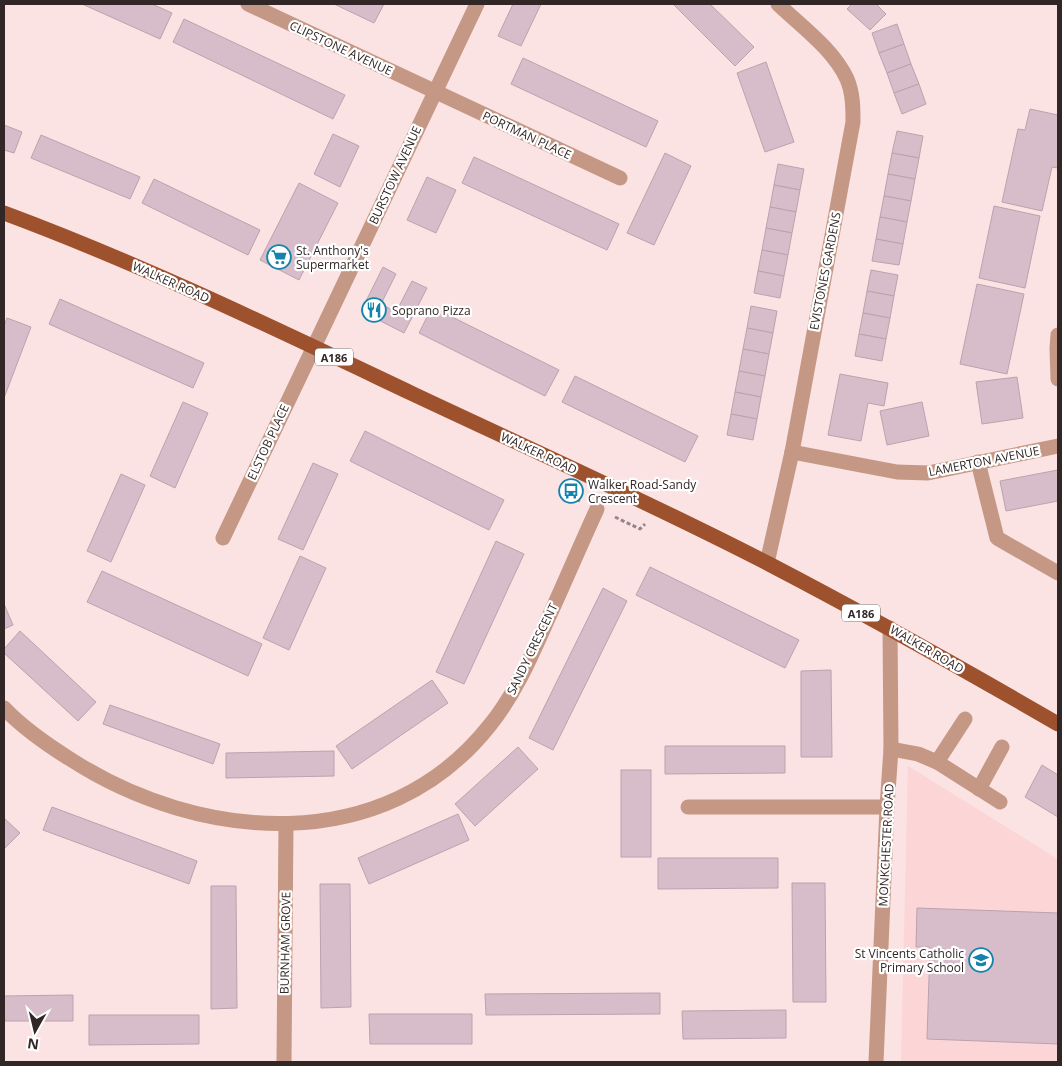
<svg xmlns="http://www.w3.org/2000/svg" width="1062" height="1066" viewBox="0 0 1062 1066" font-family="'Open Sans',sans-serif">
  <style>
    .built { fill: #fcd5d6 }
    .building { fill: #d7bdca; stroke: #bba2ae }
    .lines { fill: none; stroke-linecap: round; stroke-linejoin: round }
    .path { stroke: #988687; stroke-width: 3; stroke-dasharray: 4 2.5; stroke-linecap: butt }
    .minor { stroke: #c49884; stroke-width: 15 }
    .major { stroke: #9d512c; stroke-width: 15 }
    .labels { text-anchor: middle; dominant-baseline: central; stroke-width: 4.5; stroke-linejoin: round; paint-order: stroke }
    .shield { fill: #fff; stroke: #706868; stroke-width: 1 }
    .shield-label { font-size: 11px; font-weight: bold; fill: #322727 }
    .street-label { font-size: 12px; fill: #322727; stroke: #fff }
    .poi-label { font-size: 12px; fill: #322727; stroke: #fff; text-anchor: start }
  </style>
  <rect width="100%" height="100%" fill="#fbe2e3"/>
  <!-- built -->
  <path class="built" d="M908,766L1058,859V1062H901Z"/>
  <!-- building -->
  <g class="building">
    <path d="M82,4H152L172,13L160,39Z"/>
    <path d="M334,4H384L374,23Z"/>
    <path d="M513,4H541L521,46L498,36Z"/>
    <path d="M673,4H710L754,47L735,66Z"/>
    <path d="M852,4H876L886,14L870,30L847,9Z"/>
    <path d="M184,19L345,95L333,119L173,42Z"/>
    <path d="M897,24L904,44L879,53L872,33Z"/>
    <path d="M904,44L911,64L887,73L879,53Z"/>
    <path d="M523,58L658,121L646,147L511,84Z"/>
    <path d="M766,62L794,142L765,152L737,73Z"/>
    <path d="M911,64L919,84L894,93L887,73Z"/>
    <path d="M919,84L926,104L902,114L894,93Z"/>
    <path d="M1030,109L1058,115V168L1052,167L1042,211L1002,202L1018,129L1025,130Z"/>
    <path d="M4,125L22,132L14,153L4,150Z"/>
    <path d="M897,131L923,136L919,158L892,153Z"/>
    <path d="M333,134L359,146L340,187L314,174Z"/>
    <path d="M41,135L140,177L130,199L31,158Z"/>
    <path d="M665,153L691,166L654,245L627,233Z"/>
    <path d="M892,153L919,158L915,179L888,174Z"/>
    <path d="M474,157L619,224L607,250L462,183Z"/>
    <path d="M778,164L804,169L800,190L774,185Z"/>
    <path d="M888,174L915,179L911,201L884,196Z"/>
    <path d="M427,177L456,190L436,233L407,220Z"/>
    <path d="M154,179L260,230L248,255L142,203Z"/>
    <path d="M299,183L338,203L299,280L260,260Z"/>
    <path d="M774,185L800,190L796,212L770,207Z"/>
    <path d="M884,196L911,201L907,222L880,217Z"/>
    <path d="M994,206L1040,216L1025,288L979,278Z"/>
    <path d="M770,207L796,212L792,233L766,228Z"/>
    <path d="M880,217L907,222L903,244L876,239Z"/>
    <path d="M766,228L792,233L788,255L762,250Z"/>
    <path d="M876,239L903,244L899,265L872,261Z"/>
    <path d="M762,250L788,255L784,276L758,271Z"/>
    <path d="M383,267L396,274L381,304L396,312L412,281L427,288L404,333L361,311Z"/>
    <path d="M871,270L898,275L894,296L867,291Z"/>
    <path d="M758,271L784,276L780,298L754,293Z"/>
    <path d="M977,284L1024,294L1007,374L960,364Z"/>
    <path d="M867,291L894,296L890,318L863,313Z"/>
    <path d="M60,299L204,363L193,388L49,324Z"/>
    <path d="M751,306L777,311L773,333L747,328Z"/>
    <path d="M432,307L559,370L545,396L419,333Z"/>
    <path d="M863,313L890,318L886,339L859,334Z"/>
    <path d="M7,318L31,327L4,398V326Z"/>
    <path d="M747,328L773,333L769,354L743,349Z"/>
    <path d="M859,334L886,339L882,361L855,356Z"/>
    <path d="M743,349L769,354L765,376L739,371Z"/>
    <path d="M739,371L765,376L761,397L735,392Z"/>
    <path d="M840,374L888,383L884,406L868,403L861,441L828,435Z"/>
    <path d="M575,376L698,436L685,462L562,402Z"/>
    <path d="M1017,377L1023,418L982,424L976,382Z"/>
    <path d="M735,392L761,397L757,419L731,414Z"/>
    <path d="M183,402L208,413L175,488L150,476Z"/>
    <path d="M922,402L929,436L887,445L880,411Z"/>
    <path d="M731,414L757,419L753,440L727,435Z"/>
    <path d="M365,431L504,500L489,530L350,461Z"/>
    <path d="M313,463L338,474L303,550L278,539Z"/>
    <path d="M1058,470V501L1006,511L1000,481Z"/>
    <path d="M121,474L145,485L111,562L87,551Z"/>
    <path d="M496,541L524,554L464,684L436,672Z"/>
    <path d="M300,556L326,568L289,650L263,638Z"/>
    <path d="M650,567L799,640L785,668L636,595Z"/>
    <path d="M102,571L262,644L248,676L87,602Z"/>
    <path d="M603,588L627,601L553,750L529,738Z"/>
    <path d="M4,604L13,625L4,629Z"/>
    <path d="M20,631L96,702L78,721L4,653V649Z"/>
    <path d="M831,670L832,757H801V671Z"/>
    <path d="M432,680L448,703L352,769L336,746Z"/>
    <path d="M110,705L220,744L213,764L103,724Z"/>
    <path d="M665,746H785V773L665,774Z"/>
    <path d="M518,747L538,769L475,826L455,804Z"/>
    <path d="M334,751V776L226,778V753Z"/>
    <path d="M1042,765L1058,775V817L1025,797Z"/>
    <rect x="621" y="770" width="30" height="87"/>
    <path d="M52,807L197,861L189,884L43,830Z"/>
    <path d="M458,814L469,840L369,884L358,858Z"/>
    <path d="M4,818L20,833L4,849Z"/>
    <path d="M658,858H778V888L658,889Z"/>
    <path d="M792,883H825L826,1002H793Z"/>
    <path d="M320,884H350L351,1007L321,1008Z"/>
    <path d="M211,886H236L237,1008L211,1009Z"/>
    <path d="M917,908L1058,913V1044L927,1039L930,947H916Z"/>
    <path d="M660,993V1014L486,1015L485,994Z"/>
    <path d="M73,995V1021H4V996Z"/>
    <path d="M786,1010V1038L683,1039L682,1011Z"/>
    <path d="M369,1014H472V1044H370Z"/>
    <path d="M89,1015H199V1044L89,1045Z"/>
  </g>
  <g class="lines">
    <!-- path -->
    <g class="path">
      <path d="M573,490L572,497L580,501"/>
      <path d="M615,517L640,529L645,524"/>
    </g>
    <!-- minor -->
    <g class="minor">
      <path d="M248,4L620,178"/>
      <path d="M1058,335L1057,348L1058,379"/>
      <path d="M792,452L897,472L928,473L1058,446"/>
      <path d="M978,462L997,538L1058,573"/>
      <path d="M223,538L477,4"/>
      <path d="M767,563L792,452L853,122C853,108 853,93 847,79C833,49 802,27 778,4"/>
      <path d="M4,708C23,728 46,744 70,759C200,843 385,858 490,725C515,694 531,657 547,621C564,584 580,546 597,509"/>
      <path d="M891,749L918,754L937,762L1000,802"/>
      <path d="M937,762L965,719"/>
      <path d="M979,789L1002,747"/>
      <path d="M688,807H887"/>
      <path d="M284,1062L286,824"/>
      <path d="M876,1062L887,807L891,749L890,628"/>
    </g>
    <!-- major -->
    <path class="major" d="M4,213C144,265 278,330 413,394C532,450 653,504 769,564C867,615 963,669 1058,724"/>
  </g>
  <!-- icons -->
  <defs>
    <g id="supermarket-ring" transform="scale(1.25)"><circle r="9.5" fill="#fff" stroke="#1583ab" stroke-width="1.5"/><path d="M-6-5.5h2.5l.6 2H6L4.5 2H-2.5L-4.4-4H-6ZM-1.5 3.2a1.3 1.3 0 1 0 .1 0ZM3 3.2a1.3 1.3 0 1 0 .1 0Z" fill="#1583ab"/></g>
    <g id="restaurant-ring" transform="scale(1.25)"><circle r="9.5" fill="#fff" stroke="#1583ab" stroke-width="1.5"/><path d="M-5-6h1v4h1v-4h1v4h1v-4h1v5L-1.5 .5V6h-2V.5L-5-1ZM5-6V6H3V1.5H1.5Q1.5-4 5-6Z" fill="#1583ab"/></g>
    <g id="bus-ring" transform="scale(1.25)"><circle r="9.5" fill="#fff" stroke="#1583ab" stroke-width="1.5"/><path d="M-5-6H5V4H4V6H2V4H-2V6H-4V4H-5ZM-3.5-4V0h7V-4ZM-3.5 1.2v1.5H-2V1.2ZM2 1.2v1.5H3.5V1.2Z" fill="#1583ab"/></g>
    <g id="school-ring" transform="scale(1.25)"><circle r="9.5" fill="#fff" stroke="#1583ab" stroke-width="1.5"/><path d="M0-5L7-2L0 1L-7-2ZM-4 1L0 2.5L4 1V4Q0 6-4 4Z" fill="#1583ab"/></g>
  </defs>
  <g fill-rule="evenodd">
    <use href="#supermarket-ring" x="279" y="257"/>
    <use href="#restaurant-ring" x="374" y="310"/>
    <use href="#bus-ring" x="571" y="491"/>
    <use href="#school-ring" x="981" y="960"/>
  </g>
  <g class="labels">
    <!-- shield labels -->
    <g class="shield">
      <rect x="315" y="348.5" width="38" height="17" rx="4"/>
      <rect x="842" y="604.5" width="38" height="17" rx="4"/>
    </g>
    <g class="shield-label">
      <text x="334" y="357">A186</text>
      <text x="861" y="613">A186</text>
    </g>
    <!-- street labels -->
    <g class="street-label">
      <text transform="translate(341 48) rotate(25)">CLIPSTONE AVENUE</text>
      <text transform="translate(527 135) rotate(25)">PORTMAN PLACE</text>
      <text transform="translate(395 175) rotate(-65)">BURSTOW AVENUE</text>
      <text transform="translate(825 271) rotate(-79)">EVISTONES GARDENS</text>
      <text transform="translate(171 282) rotate(24)">WALKER ROAD</text>
      <text transform="translate(268 442) rotate(-65)">ELSTOB PLACE</text>
      <text transform="translate(539 453) rotate(25)">WALKER ROAD</text>
      <text transform="translate(984 461) rotate(-11)">LAMERTON AVENUE</text>
      <text transform="translate(532 649) rotate(-64)">SANDY CRESCENT</text>
      <text transform="translate(927 649) rotate(30)">WALKER ROAD</text>
      <text transform="translate(886 845) rotate(-87)">MONKCHESTER ROAD</text>
      <text transform="translate(285 943) rotate(-89)">BURNHAM GROVE</text>
    </g>
    <!-- poi labels -->
    <g class="poi-label">
      <text x="296" y="250">St. Anthony's<tspan x="296" dy="14">Supermarket</tspan></text>
      <text x="392" y="310">Soprano Pizza</text>
      <text x="588" y="484">Walker Road-Sandy<tspan x="588" dy="14">Crescent</tspan></text>
      <text x="964" y="953" text-anchor="end">St Vincents Catholic<tspan x="964" dy="14">Primary School</tspan></text>
    </g>
  </g>
  <!-- border -->
  <rect width="1062" height="1066" fill="none" stroke="#322727" stroke-width="10"/>
  <!-- north arrow -->
  <g transform="translate(35 1031) rotate(188)" stroke="#ffffff" stroke-width="4" paint-order="stroke">
  <path d="M0-4L9 19L0 12L-9 19Z" fill="#322727"/>
  <text y="-8" font-size="14" font-weight="bold" text-anchor="middle" fill="#322727">N</text>
  </g>
</svg>
